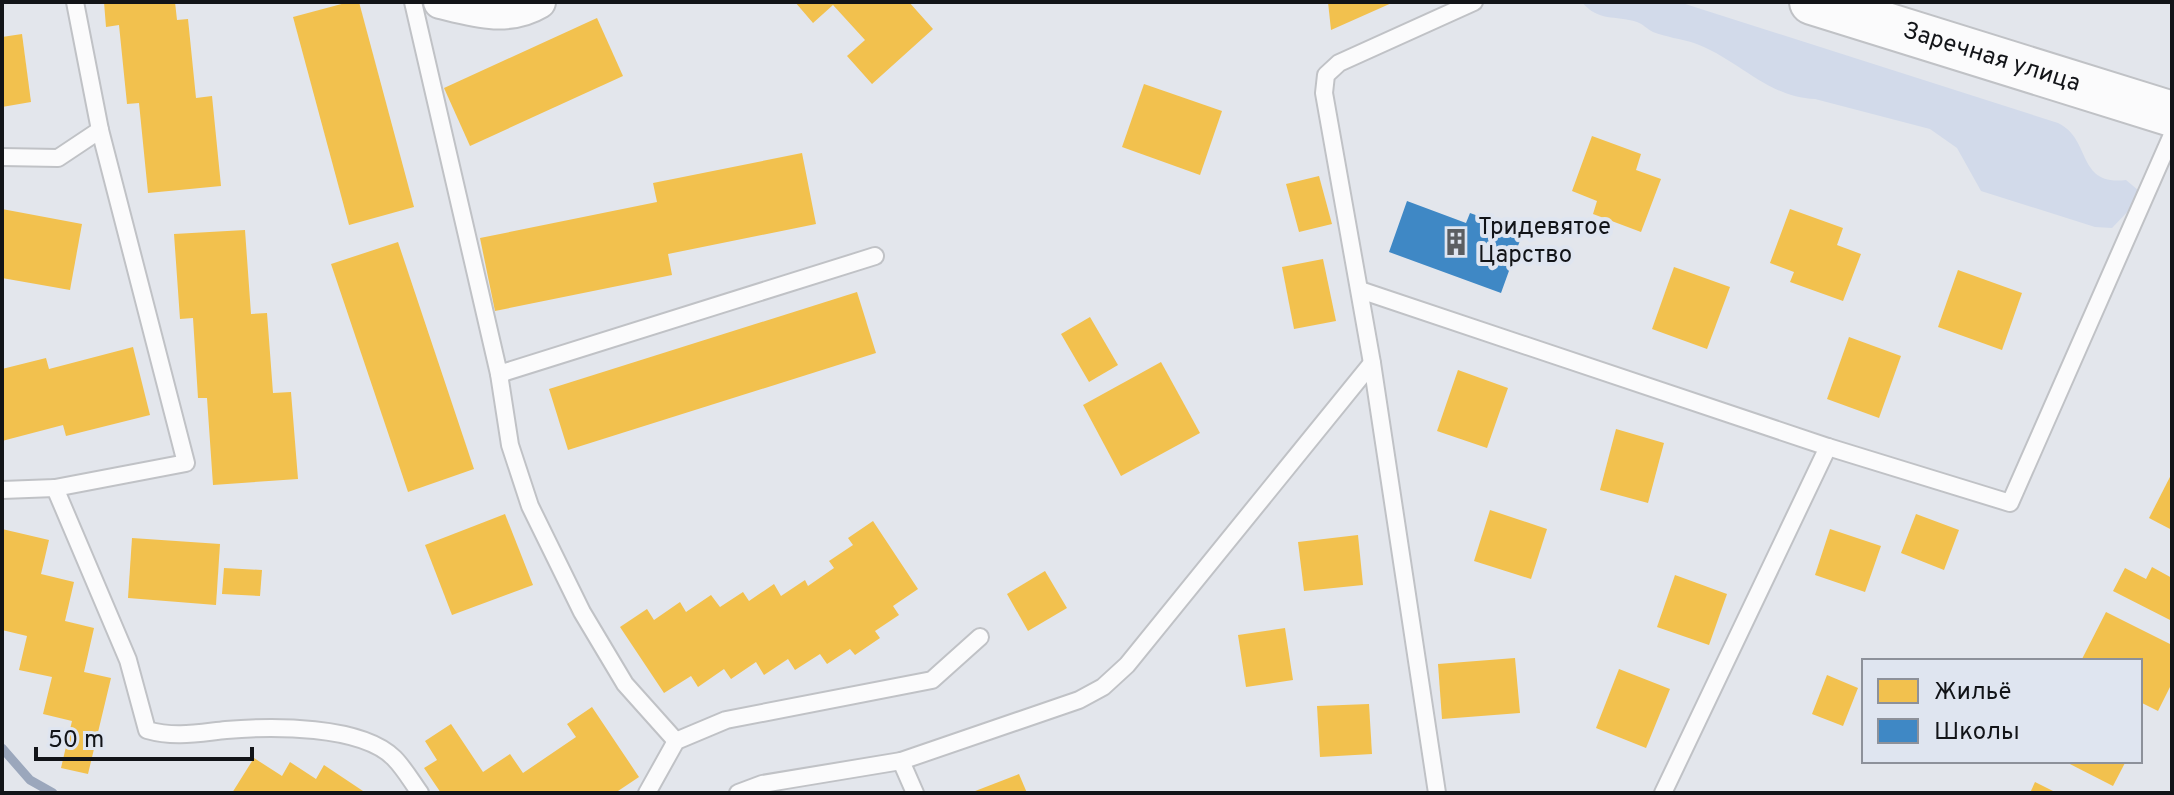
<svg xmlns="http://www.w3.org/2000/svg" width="2174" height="795" viewBox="0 0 2174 795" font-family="Overpass,sans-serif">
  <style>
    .green { fill: #d2daea }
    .homes { fill: #f2c14e }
    .schools { fill: #3f88c5 }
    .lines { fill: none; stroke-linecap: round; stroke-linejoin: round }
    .stream { stroke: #9ba7bc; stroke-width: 9 }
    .service-casing { stroke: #c0c2c6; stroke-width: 20 }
    .minor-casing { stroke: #c0c2c6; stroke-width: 36 }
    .secondary-casing { stroke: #c0c2c6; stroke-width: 48 }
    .service { stroke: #fbfbfc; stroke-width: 16 }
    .minor { stroke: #fbfbfc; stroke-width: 32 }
    .secondary { stroke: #fbfbfc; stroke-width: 44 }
    .labels { text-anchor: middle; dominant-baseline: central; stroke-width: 8; stroke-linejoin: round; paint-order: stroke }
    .street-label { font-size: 24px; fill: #121418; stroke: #dfe5f0 }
    .poi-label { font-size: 24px; fill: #121418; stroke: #dfe5f0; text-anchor: start }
  </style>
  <rect width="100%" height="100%" fill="#e3e6ec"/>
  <!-- green -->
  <path class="green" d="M1582,2H1679L2058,123C2092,139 2076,186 2126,180L2138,190L2134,205L2112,228L2095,227L1981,191L1957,148L1930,129L1815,99C1768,98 1737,58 1694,43C1681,39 1666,37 1653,32C1647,29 1643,24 1637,22C1615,15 1598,22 1582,2Z"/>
  <!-- homes -->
  <g class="homes">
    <path d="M104,2H175L177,20L188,19L196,98L212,96L221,186L148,193L139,103L127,104L119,25L106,27Z"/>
    <path d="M349,2H359L414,207L349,225L293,17Z"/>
    <path d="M795,2H909L933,29L872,84L847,56L865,40L833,5L813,23Z"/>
    <path d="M1328,2H1394L1331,30Z"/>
    <path d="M597,18L623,76L470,146L444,88Z"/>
    <path d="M22,34L31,102L2,107V37Z"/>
    <path d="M1144,84L1222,111L1200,175L1122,147Z"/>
    <path d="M1592,136L1641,154L1636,170L1661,179L1641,232L1593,214L1597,201L1572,191Z"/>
    <path d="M802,153L816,224L668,254L672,275L495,311L480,238L657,202L653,183Z"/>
    <path d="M1319,176L1332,224L1299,232L1286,184Z"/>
    <path d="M2,209L82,224L70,290L2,278Z"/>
    <path d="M1790,209L1843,228L1837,245L1861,254L1843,301L1790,282L1794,272L1770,263Z"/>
    <path d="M245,230L251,314L267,313L273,393L291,392L298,479L213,485L207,398H198L193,318L180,319L174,234Z"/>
    <path d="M398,242L474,469L408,492L331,264Z"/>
    <path d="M1323,259L1336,321L1294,329L1282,267Z"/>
    <path d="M1674,267L1730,287L1707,349L1652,329Z"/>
    <path d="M1958,270L2022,293L2002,350L1938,327Z"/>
    <path d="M857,292L876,353L568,450L549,389Z"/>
    <path d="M1090,317L1118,365L1089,382L1061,334Z"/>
    <path d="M1849,337L1901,356L1879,418L1827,399Z"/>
    <path d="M133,347L150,415L66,436L63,425L2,441V369L46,358L49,369Z"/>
    <path d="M1161,362L1200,433L1121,476L1083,405Z"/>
    <path d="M1458,370L1508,388L1487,448L1437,431Z"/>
    <path d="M1616,429L1664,443L1648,503L1600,490Z"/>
    <path d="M2172,473V530L2149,518Z"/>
    <path d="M1490,510L1547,529L1531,579L1474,561Z"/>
    <path d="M505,514L533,585L452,615L425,545Z"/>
    <path d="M1916,514L1959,530L1944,570L1901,553Z"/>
    <path d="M873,521L918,589L893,606L899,615L875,631L880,638L855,655L850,649L827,664L820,654L795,670L788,659L764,675L756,662L731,679L724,669L698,687L691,676L664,693L620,627L647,609L654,620L680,602L686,612L711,595L720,607L743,592L749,601L774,584L781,596L805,580L808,586L834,568L829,561L853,545L848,538Z"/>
    <path d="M2,529L49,540L41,574L74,582L65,621L94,628L84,672L111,678L88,774L61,768L72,721L43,714L52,677L19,670L27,636L2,630Z"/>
    <path d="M1830,529L1881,546L1865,592L1815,575Z"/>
    <path d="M1358,535L1363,585L1304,591L1298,542Z"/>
    <path d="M132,538L220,544L216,605L128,598Z"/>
    <path d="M2152,567L2172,578V621L2113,591L2125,568L2146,579Z"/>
    <path d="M224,568L262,570L260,596L222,594Z"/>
    <path d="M1045,571L1067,608L1028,631L1007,594Z"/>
    <path d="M1675,575L1727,594L1709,645L1657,627Z"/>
    <path d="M2106,612L2172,645V683L2158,711L2140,702V661H2081Z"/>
    <path d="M1285,628L1293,680L1246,687L1238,635Z"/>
    <path d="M1515,658L1520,713L1442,719L1438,664Z"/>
    <path d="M1619,669L1670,689L1646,748L1596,728Z"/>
    <path d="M1827,675L1858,688L1843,726L1812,714Z"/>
    <path d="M1369,704L1372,754L1320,757L1317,706Z"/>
    <path d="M592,707L639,777L615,793H441L424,768L437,760L425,741L451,724L483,772L510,754L523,773L576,737L567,724Z"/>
    <path d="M254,758L282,776L290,762L316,779L324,765L366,793H232Z"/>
    <path d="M2064,761H2126L2113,786Z"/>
    <path d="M1019,774L1027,793H970Z"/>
    <path d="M2035,782L2057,793H2030Z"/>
  </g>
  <!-- schools -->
  <path class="schools" d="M1407,201L1466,223L1470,213L1523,232L1501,293L1389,252Z"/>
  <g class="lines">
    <!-- stream -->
    <path class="stream" d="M2,748L30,780L53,793"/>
    <!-- service casing -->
    <g class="service-casing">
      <g id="service">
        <path d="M413,2L499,374L875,256"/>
        <path d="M2,157L58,158L100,130"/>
        <path d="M1360,290L1828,447L2010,503L2172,135"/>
        <path d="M499,374L510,445L530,506L582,612L625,684L676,741"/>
        <path d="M55,488L128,660L147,730C175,738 198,733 226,730C271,726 361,725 394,758C404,768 412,782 420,793"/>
        <path d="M2,490L55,488L186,463L100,130L75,2"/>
        <path d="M901,761L915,793"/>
        <path d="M647,793L676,741L726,720L932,680L980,637"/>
        <path d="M738,793L762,784L901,761L1079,700L1103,687L1127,665L1372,363"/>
        <path d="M1437,793L1372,363L1324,93L1326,75L1339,63L1474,2"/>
        <path d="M1663,793L1828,447"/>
      </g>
    </g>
    <!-- minor casing -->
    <g class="minor-casing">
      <path id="minor" d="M440,2C473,10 507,21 539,2"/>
    </g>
    <!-- secondary casing -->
    <g class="secondary-casing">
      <g id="secondary">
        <path id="s1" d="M1812,2L2172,114"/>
      </g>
    </g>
    <!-- service -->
    <use href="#service" class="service"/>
    <!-- minor -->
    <use href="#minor" class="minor"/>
    <!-- secondary -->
    <use href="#secondary" class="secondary"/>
  </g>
  <!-- icons -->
  <defs>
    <g id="building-bare" transform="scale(2.16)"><path d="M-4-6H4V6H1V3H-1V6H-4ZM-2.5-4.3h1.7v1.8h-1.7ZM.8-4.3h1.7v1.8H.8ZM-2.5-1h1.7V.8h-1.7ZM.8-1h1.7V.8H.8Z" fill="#5b5e62" stroke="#dfe5f0" stroke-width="2.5" paint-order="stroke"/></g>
  </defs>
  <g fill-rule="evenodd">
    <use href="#building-bare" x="1456" y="242"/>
  </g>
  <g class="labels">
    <!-- street labels -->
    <g class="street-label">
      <text stroke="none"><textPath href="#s1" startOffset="188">Заречная улица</textPath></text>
    </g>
    <!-- poi labels -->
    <g class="poi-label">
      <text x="1478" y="228">Тридевятое<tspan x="1478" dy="28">Царство</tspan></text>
    </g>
  </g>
  <!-- border -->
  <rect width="2174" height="795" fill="none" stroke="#121418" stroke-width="8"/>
  <!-- legend -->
  <rect x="1862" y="659" width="280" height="104" fill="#dfe5f0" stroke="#8d919a" stroke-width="2"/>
  <rect x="1878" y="679" width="40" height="24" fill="#f2c14e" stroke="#8d919a" stroke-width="2"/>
  <text x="1934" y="699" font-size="24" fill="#121418">Жильё</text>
  <rect x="1878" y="719" width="40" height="24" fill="#3f88c5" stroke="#8d919a" stroke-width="2"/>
  <text x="1934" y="739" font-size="24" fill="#121418">Школы</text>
  <!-- scale -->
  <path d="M36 747v12h216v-12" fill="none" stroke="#121418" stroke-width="4"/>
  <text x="48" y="747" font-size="24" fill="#121418" stroke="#dfe5f0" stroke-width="6" paint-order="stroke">50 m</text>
</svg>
